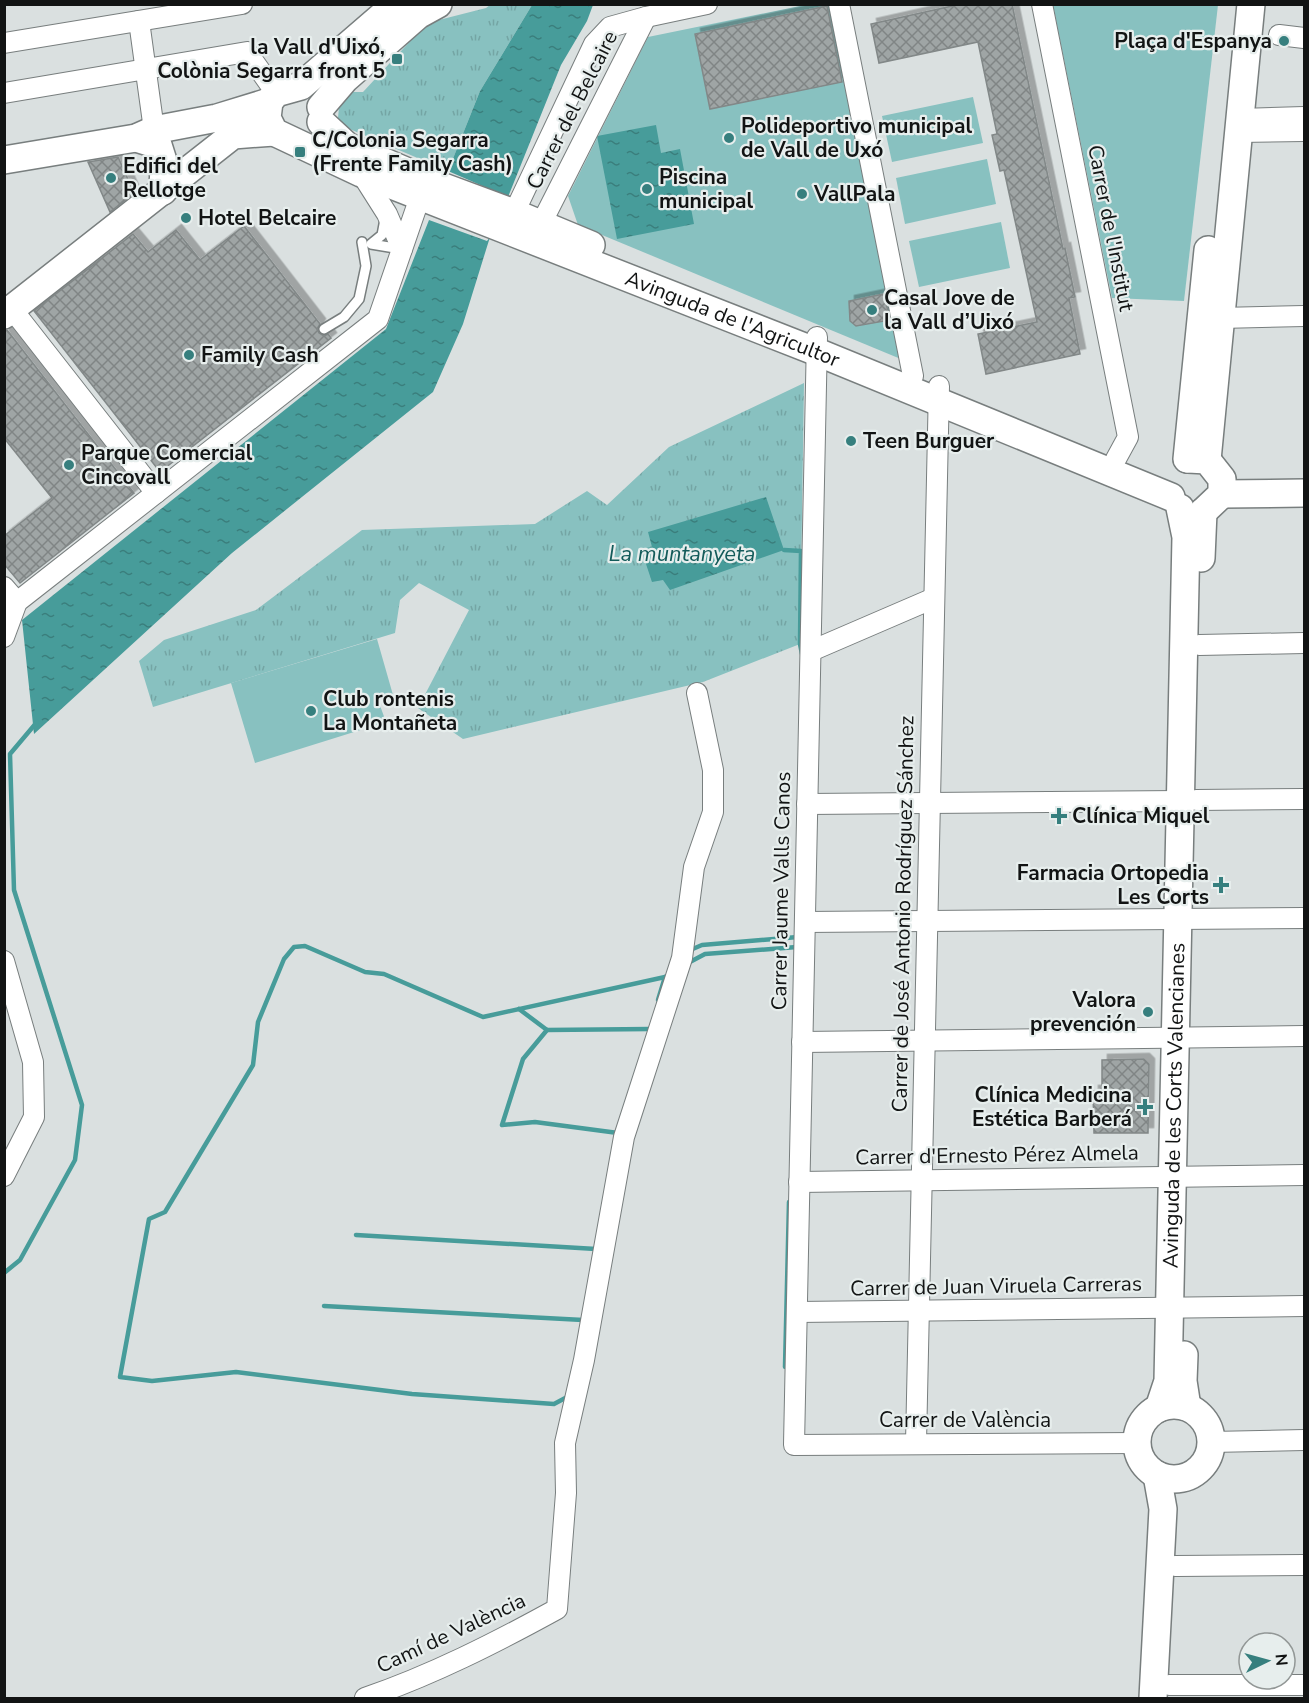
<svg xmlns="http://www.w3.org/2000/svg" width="1309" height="1703" viewBox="0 0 1309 1703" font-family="'Nunito Sans',sans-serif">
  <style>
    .grass { fill: url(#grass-tufts) }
    .park { fill: #88c1c0 }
    .water { fill: url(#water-ripples) }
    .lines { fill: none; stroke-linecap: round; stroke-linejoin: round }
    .stream { stroke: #479c9a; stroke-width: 4.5 }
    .building { fill: url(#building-cross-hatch); stroke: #828888; stroke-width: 1.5; filter: url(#shadow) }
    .lane-casing { stroke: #787e7e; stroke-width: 12 }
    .street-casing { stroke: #787e7e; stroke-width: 22 }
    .secondary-casing { stroke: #787e7e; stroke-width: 30 }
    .lane { stroke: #fff; stroke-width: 9 }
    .street { stroke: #fff; stroke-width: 20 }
    .secondary { stroke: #fff; stroke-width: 27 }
    .poi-dot { fill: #367f7e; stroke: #e7eeed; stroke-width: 2 }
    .labels { text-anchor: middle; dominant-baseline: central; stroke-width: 4.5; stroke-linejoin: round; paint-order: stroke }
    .poi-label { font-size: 21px; font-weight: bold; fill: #121414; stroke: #e7eeed; text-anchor: start }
    .street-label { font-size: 21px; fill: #121414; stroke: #e7eeed }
    .water-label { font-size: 22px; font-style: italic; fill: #135b5a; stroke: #e7eeed }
  </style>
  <defs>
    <pattern id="grass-tufts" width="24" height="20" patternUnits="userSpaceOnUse" patternTransform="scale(1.5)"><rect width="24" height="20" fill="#88c1c0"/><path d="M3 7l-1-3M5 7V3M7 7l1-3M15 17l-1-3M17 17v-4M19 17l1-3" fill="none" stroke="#74a5a4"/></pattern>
    <pattern id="water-ripples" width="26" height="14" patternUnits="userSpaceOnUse" patternTransform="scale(1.5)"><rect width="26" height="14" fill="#479c9a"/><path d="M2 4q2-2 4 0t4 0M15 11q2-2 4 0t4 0" fill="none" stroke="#3a7e7c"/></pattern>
    <pattern id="building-cross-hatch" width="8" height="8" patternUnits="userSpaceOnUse" patternTransform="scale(1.5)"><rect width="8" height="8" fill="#9fa5a5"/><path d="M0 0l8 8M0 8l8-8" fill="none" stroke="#808585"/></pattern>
    <filter id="shadow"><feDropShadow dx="5.5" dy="-5.5" stdDeviation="0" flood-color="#0004"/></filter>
  </defs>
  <rect width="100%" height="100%" fill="#dae0e0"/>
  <!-- grass -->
  <g class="grass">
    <path d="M490,5H532L480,91L448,171L345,127L338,118L339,107L350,92H363L427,23L486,8Z"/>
    <path d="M804,383L800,644L703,682L463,739L418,708L469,610L419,583L400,600L395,633L153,707L139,661L164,640L256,610L362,530L535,524L587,491L607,505L669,447Z"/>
  </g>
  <!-- park -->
  <g class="park">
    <path d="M805,5H833L908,362L578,225L568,196L648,37Z"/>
    <path d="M1053,5H1218L1184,301L1112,298Z"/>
    <path d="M973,97L983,143L892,162L882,116Z"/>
    <path d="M987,159L996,204L905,224L896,178Z"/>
    <path d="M1001,222L1010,268L919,287L909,241Z"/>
    <path d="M377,639L393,695L378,700L386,722L255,763L231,683Z"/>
  </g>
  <!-- water -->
  <g class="water">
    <path d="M532,5H593L587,21L561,65L508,197L448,171L480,91Z"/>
    <path d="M656,125L661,153L680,149L694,224L617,239L597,136Z"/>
    <path d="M429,220L487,241L490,237L463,324L433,392L232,553L34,734L22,620L386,329Z"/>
    <path d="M766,497L784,550L670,590L663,580L652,582L641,549L652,547L648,532Z"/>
  </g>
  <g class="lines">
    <!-- stream -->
    <g class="stream">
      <path d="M784,550L801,551L800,644L802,654"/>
      <path d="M688,951L702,945L798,937"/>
      <path d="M688,963L705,954L797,947"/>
      <path d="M658,1000L665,977L671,974"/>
      <path d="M519,1009L547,1030L650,1029"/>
      <path d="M547,1030L523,1059L502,1125L535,1122L618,1133"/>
      <path d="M356,1235L596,1249"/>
      <path d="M4,1273L20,1260L75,1160L82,1105L14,890L10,754L37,722"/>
      <path d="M324,1306L583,1320"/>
      <path d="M785,1367L789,1202"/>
      <path d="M569,1394V1396L554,1404L412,1394L236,1372L152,1381L120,1377L149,1219L165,1212L253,1065L258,1022L284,959L294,947L305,946L365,972L384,974L483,1017L665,977"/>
    </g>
  </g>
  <!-- building -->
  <g class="building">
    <path d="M961,4H1012L1063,249L1065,248L1075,297L1069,298L1080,354L986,374L978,334L1037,322L1004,170L1000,171L992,135L997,134L978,42L879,63L871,24Z"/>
    <path d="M827,6L842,82L710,109L695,34Z"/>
    <path d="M118,157L134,193L110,212L88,162Z"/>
    <path d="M244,226L320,324L317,329L319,333L324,336L328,334L331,338L160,472L34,311L133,234L148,252L176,230L200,260Z"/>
    <path d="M884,294L890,320L856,326L850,321L849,301Z"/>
    <path d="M4,330H7L134,493L20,583L4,564V536L52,498L4,438Z"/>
    <path d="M1144,1059L1149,1064L1148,1133H1094L1093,1091H1102V1060Z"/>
  </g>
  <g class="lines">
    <!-- lane casing -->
    <g class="lane-casing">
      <g id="lane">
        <path d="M385,219L382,235L371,244L401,249"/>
        <path d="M324,329L344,317L359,299L366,266L362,242"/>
      </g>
    </g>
    <!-- street casing -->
    <g class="street-casing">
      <g id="street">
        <path d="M839,4L913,376"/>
        <path d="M1042,4L1128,437L1116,459"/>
        <path d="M139,21L154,130"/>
        <path d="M1279,35L1304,38"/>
        <path d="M4,43L242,4"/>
        <path d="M4,93L247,52L276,93"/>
        <path d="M1240,119L1304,117"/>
        <path d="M1238,132L1304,131"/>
        <path d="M361,173L387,214L402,249"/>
        <path d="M514,213L594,44L610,27L646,17L707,4"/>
        <path d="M541,224L646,17"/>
        <path d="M12,309L156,493"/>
        <path d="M1220,318L1304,316"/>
        <path d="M817,337L794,1445L1137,1443"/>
        <path d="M4,587L17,602"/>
        <path d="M4,637L17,602L378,319L420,197"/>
        <path d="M1199,645L1304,643"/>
        <path d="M811,651L934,598"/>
        <path d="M1196,800L1304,799"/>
        <path d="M807,804L1181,801"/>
        <path d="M805,922L1304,918"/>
        <path d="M4,961L33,1062L34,1117L4,1176"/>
        <path d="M802,1042L1304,1036"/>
        <path d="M799,1182L1304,1175"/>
        <path d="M797,1312L1304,1306"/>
        <path d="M1211,1442L1304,1440"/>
        <path d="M916,1443L939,386"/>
        <path d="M1175,1566L1304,1565"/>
        <path d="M1169,1685H1304"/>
        <path d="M365,1698C432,1675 495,1643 557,1609L566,1493L565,1443L584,1360L624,1137L682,958L694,867L713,812V770L697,693"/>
      </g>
    </g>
    <!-- secondary casing -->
    <g class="secondary-casing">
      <g id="secondary">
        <path id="s1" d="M396,4L301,86L276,93L269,102L267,118L274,132L361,173L817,352L1171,497"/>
        <path d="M321,107L345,79L418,15L438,4"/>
        <path d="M321,122L347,146L438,185L514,213L591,245"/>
        <path d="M136,138L158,145L164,164L163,191"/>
        <path d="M4,160L136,138L154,130L217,118L269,102"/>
        <path d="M4,315L233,135L274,132"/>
        <path d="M1187,459L1208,250"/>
        <path d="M1188,459L1207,460L1222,479V494L1203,512"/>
        <path d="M1207,460L1251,4"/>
        <path d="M1222,494L1304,493"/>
        <path d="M1201,558L1203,512"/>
        <path d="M1184,1355L1183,1381L1187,1407"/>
        <circle cx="1174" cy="1442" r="37"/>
        <path id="s2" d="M1159,1408L1168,1381L1186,537L1180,508"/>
        <path d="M1153,1698L1163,1509L1157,1475"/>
      </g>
    </g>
    <!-- lane -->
    <use href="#lane" class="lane"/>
    <!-- street -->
    <use href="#street" class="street"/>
    <!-- secondary -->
    <use href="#secondary" class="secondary"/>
  </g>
  <!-- markers -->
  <g class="poi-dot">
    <circle cx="1284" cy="41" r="6"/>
    <rect x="391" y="53" width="12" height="12" rx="3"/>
    <circle cx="729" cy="138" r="6"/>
    <rect x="294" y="146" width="12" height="12" rx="3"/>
    <circle cx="111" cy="178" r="6"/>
    <circle cx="647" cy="189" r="6"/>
    <circle cx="802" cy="194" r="6"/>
    <circle cx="186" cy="218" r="6"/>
    <circle cx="872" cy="310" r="6"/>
    <circle cx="189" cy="355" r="6"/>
    <circle cx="851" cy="441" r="6"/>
    <circle cx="69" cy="465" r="6"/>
    <circle cx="311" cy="711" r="6"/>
    <path d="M1056 807h6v6h6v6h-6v6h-6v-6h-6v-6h6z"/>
    <path d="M1218 876h6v6h6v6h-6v6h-6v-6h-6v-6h6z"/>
    <circle cx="1148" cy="1012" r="6"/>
    <path d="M1142 1098h6v6h6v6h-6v6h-6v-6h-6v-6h6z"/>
  </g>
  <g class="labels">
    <!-- poi labels -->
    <g class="poi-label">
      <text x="1272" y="41" text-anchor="end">Plaça d'Espanya</text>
      <text x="385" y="47" text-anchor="end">la Vall d'Uixó,<tspan x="385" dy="24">Colònia Segarra front 5</tspan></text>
      <text x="741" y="126">Polideportivo municipal<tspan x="741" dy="24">de Vall de Uxó</tspan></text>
      <text x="312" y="140">C/Colonia Segarra<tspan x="312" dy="24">(Frente Family Cash)</tspan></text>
      <text x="123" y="166">Edifici del<tspan x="123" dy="24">Rellotge</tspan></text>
      <text x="659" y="177">Piscina<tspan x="659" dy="24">municipal</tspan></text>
      <text x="814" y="194">VallPala</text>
      <text x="198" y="218">Hotel Belcaire</text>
      <text x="884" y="298">Casal Jove de<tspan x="884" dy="24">la Vall d’Uixó</tspan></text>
      <text x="201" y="355">Family Cash</text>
      <text x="863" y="441">Teen Burguer</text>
      <text x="81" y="453">Parque Comercial<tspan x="81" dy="24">Cincovall</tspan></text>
      <text x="323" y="699">Club rontenis<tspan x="323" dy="24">La Montañeta</tspan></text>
      <text x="1072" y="816">Clínica Miquel</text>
      <text x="1209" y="873" text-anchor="end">Farmacia Ortopedia<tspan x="1209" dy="24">Les Corts</tspan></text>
      <text x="1136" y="1000" text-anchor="end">Valora<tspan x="1136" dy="24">prevención</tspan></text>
      <text x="1132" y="1095" text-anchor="end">Clínica Medicina<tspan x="1132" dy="24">Estética Barberá</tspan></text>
    </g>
    <!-- street labels -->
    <g class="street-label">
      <text transform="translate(572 110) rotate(-63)">Carrer del Belcaire</text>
      <text transform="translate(1111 228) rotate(79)">Carrer de l'Institut</text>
      <text stroke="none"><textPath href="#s1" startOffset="690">Avinguda de l'Agricultor</textPath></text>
      <text transform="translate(781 891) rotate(-89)">Carrer Jaume Valls Canos</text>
      <text transform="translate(903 914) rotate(-89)">Carrer de José Antonio Rodríguez Sánchez</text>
      <text stroke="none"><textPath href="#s2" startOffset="304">Avinguda de les Corts Valencianes</textPath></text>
      <text transform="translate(997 1155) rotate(-1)">Carrer d'Ernesto Pérez Almela</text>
      <text transform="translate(996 1286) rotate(-1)">Carrer de Juan Viruela Carreras</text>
      <text x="965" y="1420">Carrer de València</text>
      <text transform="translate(451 1633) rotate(-25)">Camí de València</text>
    </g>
    <!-- water labels -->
    <g class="water-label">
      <text x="682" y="554">La muntanyeta</text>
    </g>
  </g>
  <!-- border -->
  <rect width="1309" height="1703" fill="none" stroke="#121414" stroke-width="12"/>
  <!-- north arrow -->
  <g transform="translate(1267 1661) rotate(85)"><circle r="28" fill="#e7eeed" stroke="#929796" stroke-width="1.5"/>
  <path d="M0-4.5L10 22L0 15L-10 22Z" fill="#367f7e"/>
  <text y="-9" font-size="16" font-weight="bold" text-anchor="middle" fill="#121414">N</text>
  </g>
</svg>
